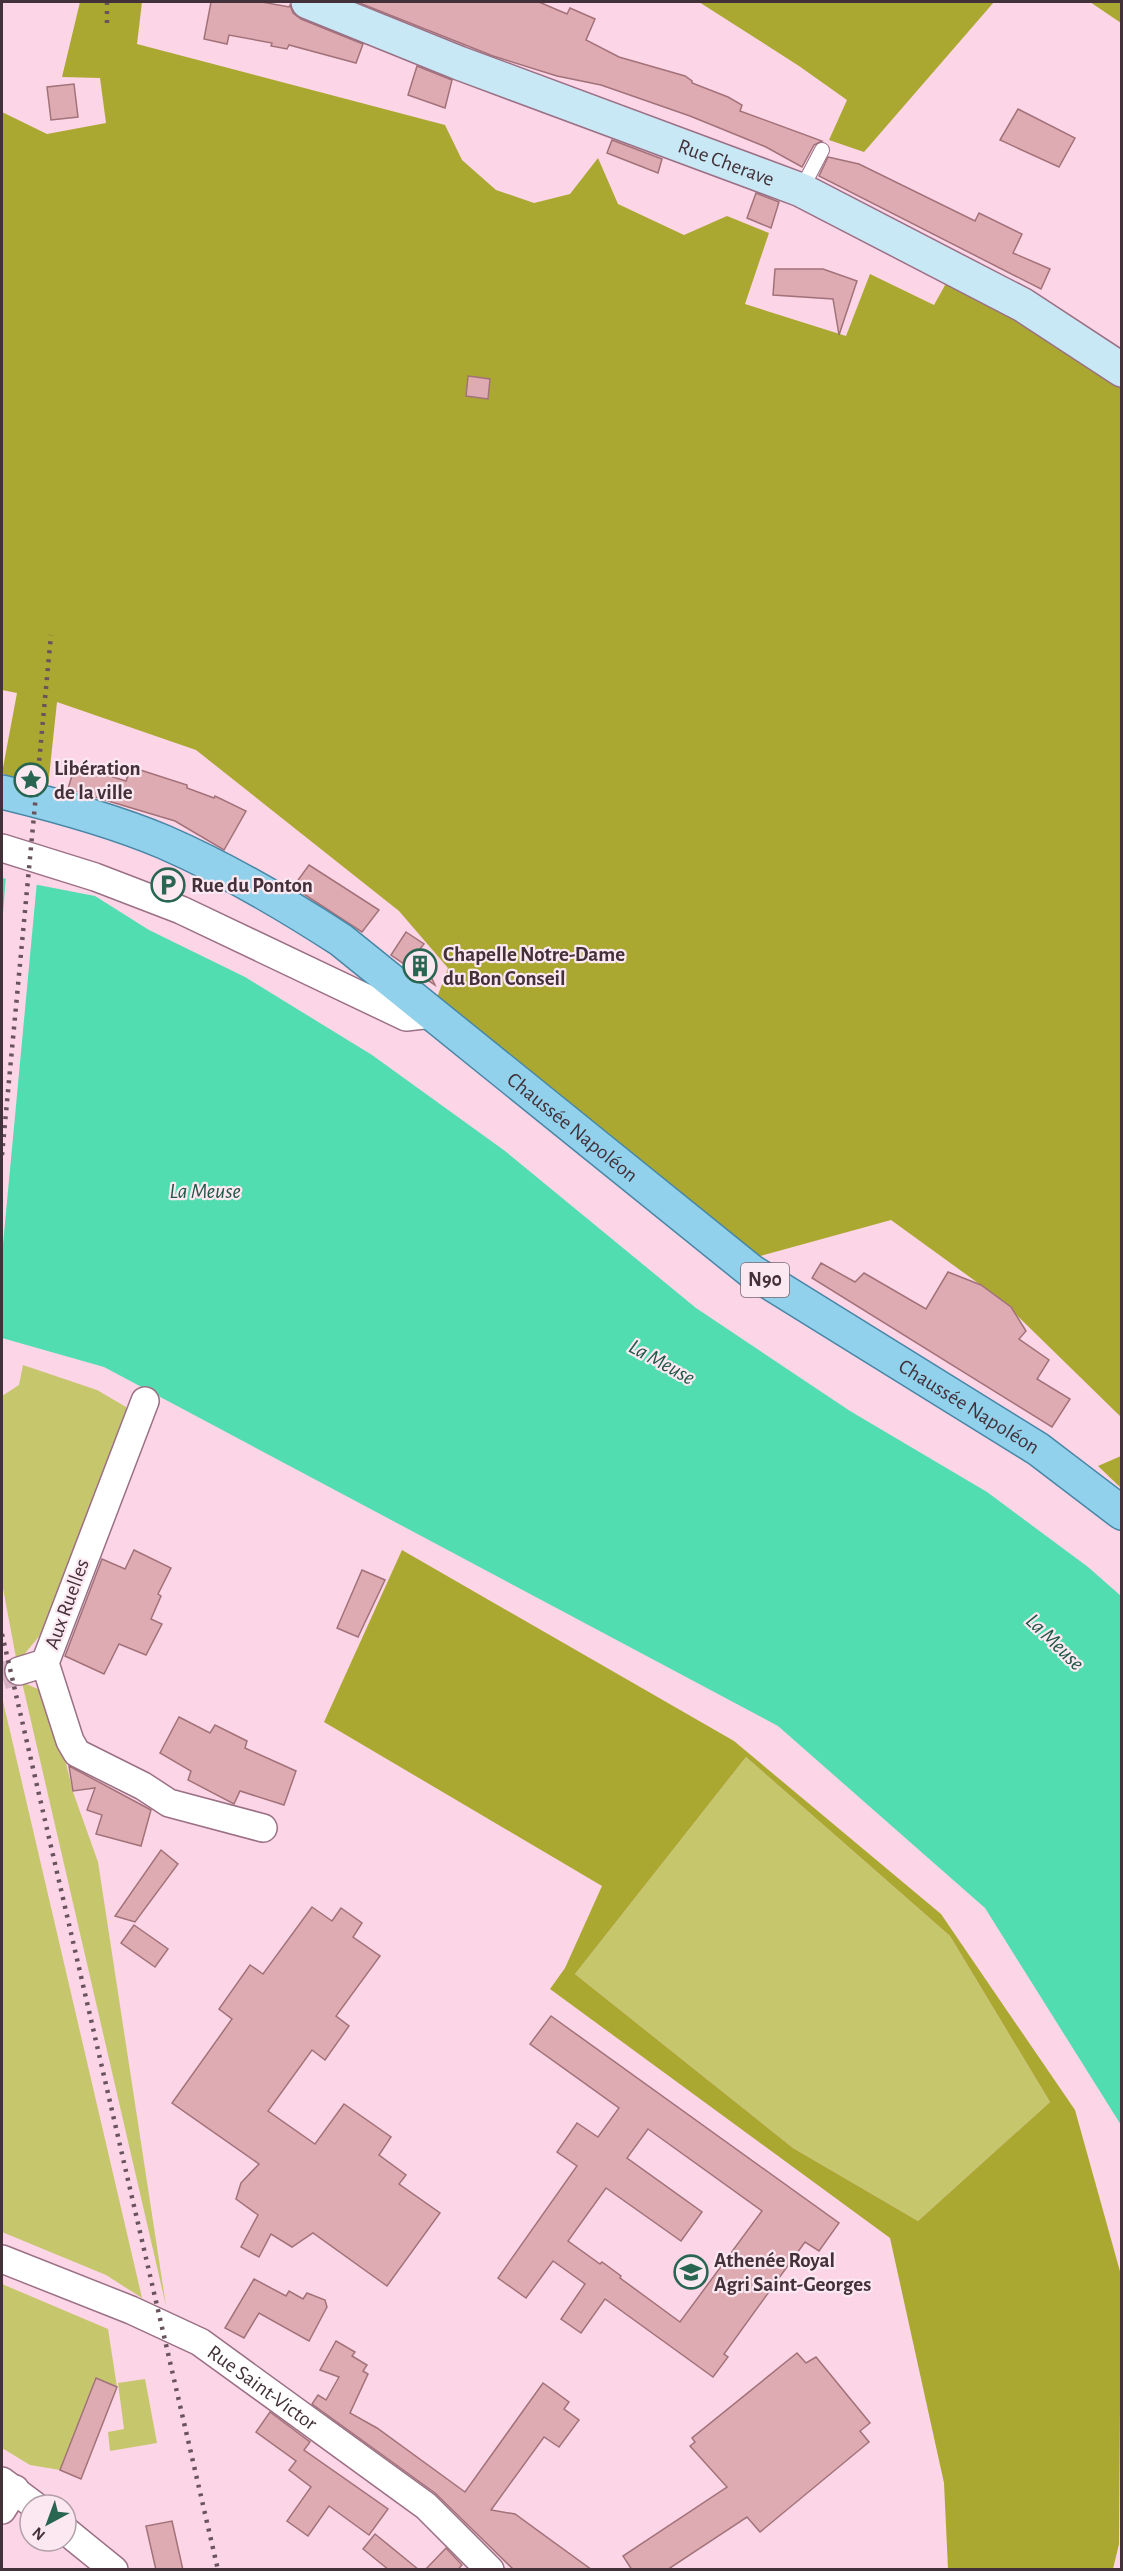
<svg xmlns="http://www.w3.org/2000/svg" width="1123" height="2571" viewBox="0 0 1123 2571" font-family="'Alegreya Sans',sans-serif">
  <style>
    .green { fill: #c6c66d }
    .forest { fill: #aaa831; fill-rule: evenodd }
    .water { fill: #52ddb1 }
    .pier { fill: #fcd5e7 }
    .building { fill: #dfabb3; stroke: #a27279; stroke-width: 1.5; fill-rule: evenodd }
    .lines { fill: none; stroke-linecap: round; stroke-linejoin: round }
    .street-tunnel { stroke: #d7b4c4; stroke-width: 27; stroke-dasharray: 27 14; stroke-linecap: butt }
    .lane-casing { stroke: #9b7085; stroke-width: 16 }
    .street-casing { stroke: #9b7085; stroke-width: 30 }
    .secondary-casing { stroke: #9b7085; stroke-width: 36 }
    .primary-casing { stroke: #4786a5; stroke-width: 36 }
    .lane { stroke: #fff; stroke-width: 14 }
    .street { stroke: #fff; stroke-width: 27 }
    .secondary { stroke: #c8e8f5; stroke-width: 33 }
    .primary { stroke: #92d1eb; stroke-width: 33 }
    .rail { stroke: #69535d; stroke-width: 4.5; stroke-dasharray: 3 6; stroke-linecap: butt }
    .labels { text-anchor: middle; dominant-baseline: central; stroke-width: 4.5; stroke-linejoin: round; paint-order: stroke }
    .shield { fill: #fce8f1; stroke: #7a6871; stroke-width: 1.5 }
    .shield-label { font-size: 20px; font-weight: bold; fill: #43313a }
    .street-label { font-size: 21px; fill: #43313a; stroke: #fce8f1 }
    .poi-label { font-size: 21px; font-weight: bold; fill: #43313a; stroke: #fce8f1; text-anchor: start }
    .water-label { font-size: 22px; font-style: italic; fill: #205845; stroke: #fce8f1 }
  </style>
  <rect width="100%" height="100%" fill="#fcd5e7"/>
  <!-- green -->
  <g class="green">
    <path d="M23,1365L97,1390L126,1407L129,1421L46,1628L17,1663L2,1583V1396L19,1385Z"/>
    <path d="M22,1682L49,1694L73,1792L98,1862L166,2306Z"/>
    <path d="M2,1697L142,2298L106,2275L2,2232Z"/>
    <path d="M746,1757L950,1936L1050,2102L918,2221L793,2148L575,1974Z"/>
    <path d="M2,2284L108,2329L117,2387L95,2379L60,2470L30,2465L2,2448Z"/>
    <path d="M145,2379L157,2443L110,2451L108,2432L124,2429L118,2383Z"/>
  </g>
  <!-- forest -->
  <g class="forest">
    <path d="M80,2H142L137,44L445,125L462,160L496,190L534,203L570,194L598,158L618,204L684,235L727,216L769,233L745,304L846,336L870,274L934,305L954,269L1121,370V1417L1000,1299L891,1220L757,1257L435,1003L448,968L399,911L196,750L57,702L47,796L2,773L17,693L2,690V112L47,134L106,123L100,78L62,77Z"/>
    <path d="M699,2H994L864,152L829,140L847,100L799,66Z"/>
    <path d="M1090,2H1121V23Z"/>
    <path d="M1121,1456V1488L1098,1466Z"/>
    <path d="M402,1550L734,1741L941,1914L1075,2110L1121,2275L1119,2544L1113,2569H948L944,2483L890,2238L550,1989L565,1968L602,1886L324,1722ZM746,1757L950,1936L1050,2102L918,2221L793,2148L575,1974Z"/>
  </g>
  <!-- water -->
  <path class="water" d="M2,878L95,896L149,930L245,977L372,1055L505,1151L696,1308L850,1411L987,1492L1088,1567L1121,1596V2125L985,1908L778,1726L104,1367L2,1338Z"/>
  <!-- pier -->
  <path class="pier" d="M6,875L37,881L2,1255V927Z"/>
  <!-- building -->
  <g class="building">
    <path d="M211,2H262L289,7L290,5L293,13L301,19L363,44L356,63L289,45L287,49L271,46L272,43L229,35L227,44L204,39Z"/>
    <path d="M357,2H539L567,14L570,8L595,19L586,40L619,57L685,76L692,81V83L728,97L742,105L740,111L822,141L814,145L802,167L766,147L690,116L601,85L557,76L493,56Z"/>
    <path d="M417,66L452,80L445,108L408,95Z"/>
    <path d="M74,84L78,117L51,120L47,87Z"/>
    <path d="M1018,109L1075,138L1059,167L1000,140Z"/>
    <path d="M612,140L662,159L658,173L607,153Z"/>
    <path d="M828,157L859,164L975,221L979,213L1022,234L1013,253L1050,269L1041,289L819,176Z"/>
    <path d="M756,193L779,202L771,228L747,218Z"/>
    <path d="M775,269H823L857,281L839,335L833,299L773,295Z"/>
    <path d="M468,376L490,379L488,399L466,396Z"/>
    <path d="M75,765L126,781L131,767L187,785V788L214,798L215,796L246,811L224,850L175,821L68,789Z"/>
    <path d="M309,865L379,910L362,932L293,887Z"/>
    <path d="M406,932L424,944L419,950L435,985L391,955Z"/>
    <path d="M821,1263L855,1282L864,1273L926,1309L948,1272L981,1285L1011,1307L1026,1331L1019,1339L1049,1360L1037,1379L1070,1399L1052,1427L812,1278Z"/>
    <path d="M134,1550L171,1568L158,1594L161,1596L151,1619L162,1624L146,1655L119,1644L104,1674L65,1656L102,1559L125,1569Z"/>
    <path d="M362,1570L385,1580L358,1637L337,1628Z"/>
    <path d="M179,1717L210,1733L215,1725L247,1741L245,1748L296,1771L284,1805L240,1791L234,1804L188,1780L191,1771L160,1753Z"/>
    <path d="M69,1766L151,1810L141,1846L96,1834L102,1815L87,1810L95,1788L73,1791Z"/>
    <path d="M161,1850L178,1864L135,1922L115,1916Z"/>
    <path d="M312,1907L332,1921L341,1908L362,1923L353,1937L380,1956L336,2016L349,2026L325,2060L312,2050L268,2111L315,2144L344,2104L391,2137L379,2155L406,2175L399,2184L440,2213L387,2286L313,2233L292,2247L271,2234L259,2257L241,2247L258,2215L236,2199L241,2183L259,2164L172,2103L232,2019L219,2009L250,1965L263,1974Z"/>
    <path d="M134,1925L168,1949L155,1967L121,1943Z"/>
    <path d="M551,2016L839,2223L819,2251L805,2242L724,2354L728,2357L713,2377L605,2299L581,2333L561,2319L585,2284L553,2261L526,2298L498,2278L577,2166L557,2152L577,2123L598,2137L619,2108L530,2044ZM648,2129L762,2211L680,2322L620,2278L621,2276L602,2262L600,2264L568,2241L606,2188L681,2241L702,2212L627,2158Z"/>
    <path d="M254,2279L286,2296L289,2291L303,2299L307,2293L325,2300L327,2307L309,2341L259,2313L244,2338L225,2328Z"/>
    <path d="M336,2341L355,2352L352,2356L367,2365L363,2371L368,2374L350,2413L377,2428L465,2492L543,2383L569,2402L564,2409L579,2420L559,2447L544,2437L491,2510L515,2514L592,2570H514L435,2493L312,2404L318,2395L326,2400L339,2377L320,2370Z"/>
    <path d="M797,2353L806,2363L816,2357L870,2423L860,2431L869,2442L760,2532L747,2517L667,2570H632L623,2556L727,2487L690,2446L695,2442L692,2438Z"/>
    <path d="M96,2378L117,2387L81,2479L60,2470Z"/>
    <path d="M270,2412L310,2442L304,2450L388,2509L369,2535L329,2506L308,2536L287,2521L311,2487L289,2470L296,2461L256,2432Z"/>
    <path d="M172,2521L183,2570H156L146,2526Z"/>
    <path d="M375,2534L419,2570H389L363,2549Z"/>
    <path d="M446,2548L462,2565L460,2567L458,2570H425Z"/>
  </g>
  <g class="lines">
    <!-- street-tunnel -->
    <path class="street-tunnel" d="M2,1676L19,1671"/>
    <!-- lane casing -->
    <g class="lane-casing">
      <path id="lane" d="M801,190L822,150"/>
    </g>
    <!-- street casing -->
    <g class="street-casing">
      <g id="street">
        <path d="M2,848L95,877L181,910L406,1017L432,1014"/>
        <path d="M145,1401L45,1663L70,1741L77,1753L143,1786L169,1803L263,1828"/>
        <path d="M19,1671L45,1663"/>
        <path id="s1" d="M2,2259L131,2310L200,2342L426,2506L490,2570"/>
        <path d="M2,2481L34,2505"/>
        <path d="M2,2510L15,2489"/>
        <path d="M66,2531L114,2570"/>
      </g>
    </g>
    <!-- secondary casing -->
    <g class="secondary-casing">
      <g id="secondary">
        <path id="s2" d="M308,2L459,63L801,190L1023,305L1122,370"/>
      </g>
    </g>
    <!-- primary casing -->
    <g class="primary-casing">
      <g id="primary">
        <path id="s3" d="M2,792C56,805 112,820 164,842C226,869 284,903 341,940L751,1271L1038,1449L1122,1513"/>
      </g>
    </g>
    <!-- lane -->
    <use href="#lane" class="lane"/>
    <!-- street -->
    <use href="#street" class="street"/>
    <!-- secondary -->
    <use href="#secondary" class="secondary"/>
    <!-- primary -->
    <use href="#primary" class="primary"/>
    <!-- rail -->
    <g class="rail">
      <path d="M107,2V26"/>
      <path d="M2,1155L51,635"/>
      <path d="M2,1634L218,2570"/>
    </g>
  </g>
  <!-- icons -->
  <defs>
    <g id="sight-ring" transform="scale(1.725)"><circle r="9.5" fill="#fce8f1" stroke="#296652" stroke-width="1.5"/><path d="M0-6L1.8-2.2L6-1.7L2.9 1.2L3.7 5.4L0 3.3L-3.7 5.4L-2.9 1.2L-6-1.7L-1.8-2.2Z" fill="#296652"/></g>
    <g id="parking-ring" transform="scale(1.725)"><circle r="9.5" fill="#fce8f1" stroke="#296652" stroke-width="1.5"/><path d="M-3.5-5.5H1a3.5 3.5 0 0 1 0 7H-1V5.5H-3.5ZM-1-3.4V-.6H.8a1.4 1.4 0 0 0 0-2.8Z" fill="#296652"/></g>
    <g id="building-ring" transform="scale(1.725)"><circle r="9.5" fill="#fce8f1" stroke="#296652" stroke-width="1.5"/><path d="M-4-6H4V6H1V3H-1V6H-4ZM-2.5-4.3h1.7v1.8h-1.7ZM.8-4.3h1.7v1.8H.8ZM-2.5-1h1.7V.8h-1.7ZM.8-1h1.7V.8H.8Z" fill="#296652"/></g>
    <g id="school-ring" transform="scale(1.725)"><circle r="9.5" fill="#fce8f1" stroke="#296652" stroke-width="1.5"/><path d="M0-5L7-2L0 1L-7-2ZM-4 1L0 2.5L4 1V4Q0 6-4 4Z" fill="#296652"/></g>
  </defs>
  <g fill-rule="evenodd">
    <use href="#sight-ring" x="31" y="780"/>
    <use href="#parking-ring" x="168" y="885"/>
    <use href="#building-ring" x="420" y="966"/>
    <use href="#school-ring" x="691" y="2272"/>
  </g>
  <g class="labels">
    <!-- shield labels -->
    <rect class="shield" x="741" y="1263" width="48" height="34" rx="4.5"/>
    <g class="shield-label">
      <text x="765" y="1280">N90</text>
    </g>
    <!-- street labels -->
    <g class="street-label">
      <text stroke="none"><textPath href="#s2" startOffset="448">Rue Cherave</textPath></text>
      <text stroke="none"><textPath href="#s3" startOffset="670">Chaussée Napoléon</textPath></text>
      <text stroke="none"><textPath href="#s3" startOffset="1156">Chaussée Napoléon</textPath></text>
      <text transform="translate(67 1604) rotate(-70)">Aux Ruelles</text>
      <text stroke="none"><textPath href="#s1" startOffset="292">Rue Saint-Victor</textPath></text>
    </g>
    <!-- poi labels -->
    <g class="poi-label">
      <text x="54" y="768">Libération<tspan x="54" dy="24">de la ville</tspan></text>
      <text x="191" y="885">Rue du Ponton</text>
      <text x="443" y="954">Chapelle Notre-Dame<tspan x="443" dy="24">du Bon Conseil</tspan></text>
      <text x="714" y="2260">Athenée Royal<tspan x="714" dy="24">Agri Saint-Georges</tspan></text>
    </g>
    <!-- water labels -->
    <g class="water-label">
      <text x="205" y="1191">La Meuse</text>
      <text transform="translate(662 1362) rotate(29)">La Meuse</text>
      <text transform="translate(1055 1642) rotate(44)">La Meuse</text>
    </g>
  </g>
  <!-- border -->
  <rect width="1123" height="2571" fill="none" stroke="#43313a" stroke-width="6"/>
  <!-- north arrow -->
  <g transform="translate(48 2523) rotate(221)"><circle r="28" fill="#fce8f1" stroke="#b29fa8" stroke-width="1.5"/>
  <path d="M0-4.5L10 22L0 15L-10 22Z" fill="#296652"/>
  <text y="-9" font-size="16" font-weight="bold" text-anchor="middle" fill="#43313a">N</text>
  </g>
</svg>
